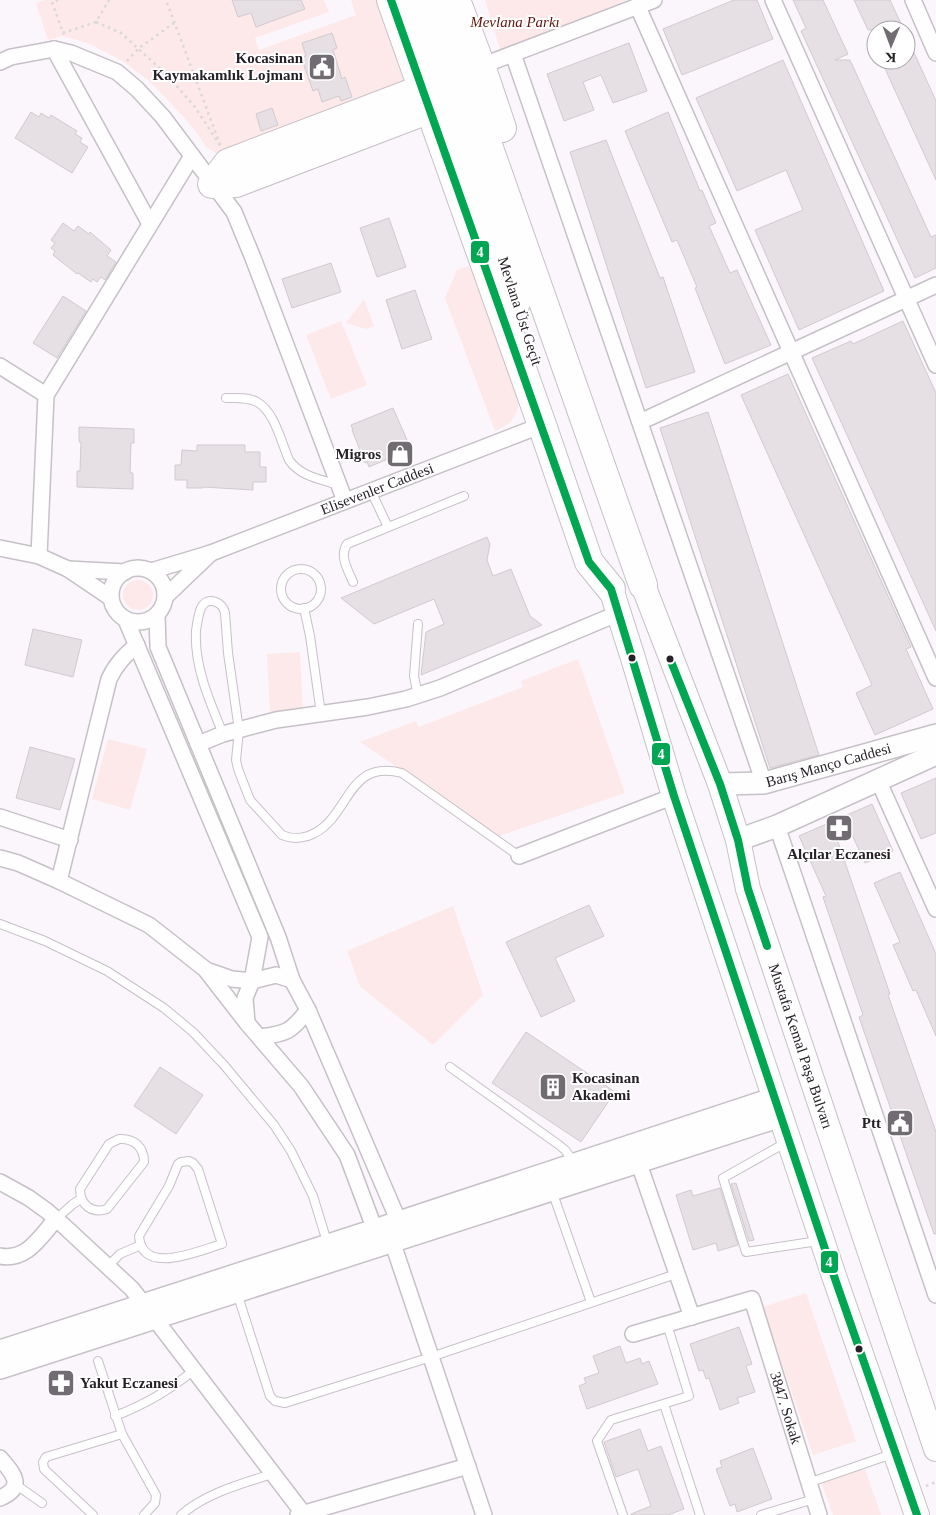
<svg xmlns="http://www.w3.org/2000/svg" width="936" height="1515" viewBox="0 0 936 1515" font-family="'Times New Roman',serif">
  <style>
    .green { fill: #fde9e9 }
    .building { fill: #e6dfe3; stroke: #d1cbcf }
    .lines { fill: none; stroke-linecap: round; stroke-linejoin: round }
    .lane-casing { stroke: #c6c1c6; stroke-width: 10 }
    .street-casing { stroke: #c6c1c6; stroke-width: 18 }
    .secondary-casing { stroke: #c6c1c6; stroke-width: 24 }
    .primary-casing { stroke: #c6c1c6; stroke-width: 26 }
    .highway-casing { stroke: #c6c1c6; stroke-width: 30 }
    .path { stroke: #dad8da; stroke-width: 2.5; stroke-dasharray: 2.5 4; stroke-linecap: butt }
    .lane { stroke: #fefeff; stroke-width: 8 }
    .street { stroke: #fefeff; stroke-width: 15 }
    .secondary { stroke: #fefeff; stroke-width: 21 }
    .primary { stroke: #fefeff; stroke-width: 24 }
    .highway { stroke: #fefeff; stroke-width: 28 }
    .bus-1-casing { stroke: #fff; stroke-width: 11 }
    .bus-1 { stroke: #00a651; stroke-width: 8 }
    .bus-dot { fill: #262127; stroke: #fff; stroke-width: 2 }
    .labels { text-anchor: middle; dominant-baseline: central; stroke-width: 4; stroke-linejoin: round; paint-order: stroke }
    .park-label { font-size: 15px; font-style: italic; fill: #61150b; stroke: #fff }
    .poi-label { font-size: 15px; font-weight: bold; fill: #262127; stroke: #fff; text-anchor: end }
    .street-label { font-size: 15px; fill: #262127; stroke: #fff }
    .line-badge { stroke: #fff; stroke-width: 2 }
    .badge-label { font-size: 14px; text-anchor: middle; font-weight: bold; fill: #fff }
  </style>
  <rect width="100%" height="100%" fill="#fbf6fc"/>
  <!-- green -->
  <g class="green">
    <path d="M44,0H232L251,13L256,26L305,8L301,0H324L329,12L255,38L259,50L356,15L351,0H377L409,86L219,155L206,147L195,130L169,101L148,80L124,62L90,44L63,36L48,40L36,3Z"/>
    <path d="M485,0H627L501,52Z"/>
    <path d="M469,266L519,396C519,414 512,425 495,431L445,298L457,270Z"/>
    <path d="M364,299L374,326L366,329L346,323Z"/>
    <path d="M341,321L367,385L331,399L306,335Z"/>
    <circle cx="138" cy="595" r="15"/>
    <path d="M300,652L303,712L270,713L267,654Z"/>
    <path d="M578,659L625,793L499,836L360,742L416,721L419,727L523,687L521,681Z"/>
    <path d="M108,739L147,749L130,810L92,799Z"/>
    <path d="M453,906L483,995L433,1045L360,986L347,951Z"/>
    <path d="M806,1293L856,1441L813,1455L763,1307Z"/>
    <path d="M864,1466L881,1515H833L821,1481Z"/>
  </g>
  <!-- building -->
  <g class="building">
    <path d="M232,0H301L305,9L256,27L251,13L238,17Z"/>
    <path d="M734,0H757L773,39L682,75L663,29Z"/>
    <path d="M793,0H823L848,54L835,60H850L931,237L936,235V268L915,278L801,31L806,28Z"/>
    <path d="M854,0H890L904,30H868Z"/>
    <path d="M332,33L337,48L333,50L342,79L345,77L352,97L341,101L339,96L322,102L318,89L313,91L301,57L306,56L302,43Z"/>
    <path d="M906,35L936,101V180L881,60H906Z"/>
    <path d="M629,43L647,91L613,103L601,75L583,82L594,110L564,121L547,74Z"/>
    <path d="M783,60L884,291L799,330L755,230L803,210L786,170L737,191L696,98Z"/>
    <path d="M272,108L278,125L261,131L256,114Z"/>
    <path d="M31,112L39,117L41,113L49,118L51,115L77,131L75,134L82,138L80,142L88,147L72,173L15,138Z"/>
    <path d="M668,112L700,191L702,190L716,223L709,226L730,273L737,270L771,345L725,364L695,288L697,287L677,240L672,242L625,131Z"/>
    <path d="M606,140L660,278L663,277L695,372L646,388L570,152Z"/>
    <path d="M389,218L406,267L377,277L360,228Z"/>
    <path d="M63,223L74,231L78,226L89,234L90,232L111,250L107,256L116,262L105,280L101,277L97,282L93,279L91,282L78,273L77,274L53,255L55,251L51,248L55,243L51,240Z"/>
    <path d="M331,263L341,292L292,308L282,279Z"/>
    <path d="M415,290L432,339L402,349L386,300Z"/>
    <path d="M63,296L86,311L57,358L33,343Z"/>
    <path d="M903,321L936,393V631L812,358L851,341L853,344Z"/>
    <path d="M788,374L911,647L906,649L933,709L875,735L856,693L872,685L741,395Z"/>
    <path d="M393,408L411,449L369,467L367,462L365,463L352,430H353L351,425Z"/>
    <path d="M708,412L819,755L770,768L660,428Z"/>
    <path d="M79,427L134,429V443H131L130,473H133V489L77,487V471H80L81,442H79Z"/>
    <path d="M197,445H245V452H260V467H266V482H253V490L203,487V488H187V480H175V465H181L182,450L197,451Z"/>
    <path d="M487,537L490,544L487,560L493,576L511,569L530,616L542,625L421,675L426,632L444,624L434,599L374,624L341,598Z"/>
    <path d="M33,629L82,640L73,677L25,665Z"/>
    <path d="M30,747L75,759L60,810L16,798Z"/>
    <path d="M936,778V833L921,839L901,793Z"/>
    <path d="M872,804L893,851L865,863L849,828L835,833L890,994L888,995L936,1132V1234H934L859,1017L863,1015L823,897L826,896L799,836Z"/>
    <path d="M900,872L936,954V1036L916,990L913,991L893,945L900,942L874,883Z"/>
    <path d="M589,905L604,936L555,958L575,1001L541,1017L506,942Z"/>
    <path d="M526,1032L615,1092L581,1142L492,1083Z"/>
    <path d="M160,1067L203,1095L176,1134L134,1106Z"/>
    <path d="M736,1183L754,1240L749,1241L731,1184Z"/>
    <path d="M720,1188L738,1245L718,1251L716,1243L693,1250L676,1195L691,1190L693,1196Z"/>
    <path d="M739,1327L752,1364L746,1366L755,1392L737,1398L739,1403L720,1410L709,1378L706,1379L703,1370L699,1371L690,1344Z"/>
    <path d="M620,1346L626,1363L640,1358L642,1364L649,1361L658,1384L587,1409L579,1386L586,1383L584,1378L599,1373L593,1356Z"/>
    <path d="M640,1429L648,1451L661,1446L684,1509L668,1515H631V1514L651,1506L638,1469L616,1477L604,1442Z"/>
    <path d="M753,1448L772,1499L737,1512L735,1504L730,1506L716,1469L722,1467L720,1461Z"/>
  </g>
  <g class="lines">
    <!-- lane casing -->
    <g class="lane-casing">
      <g id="lane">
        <path d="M226,398C236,398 248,397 257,402C275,412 281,442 289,460C301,477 320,479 339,485"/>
        <path d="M371,491L388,527"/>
        <circle cx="301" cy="589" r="20"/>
        <path d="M353,582C348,570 339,556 347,544L464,496"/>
        <path d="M304,608L310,636L321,714"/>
        <path d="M418,624L414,676L418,696"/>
        <path d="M223,734C210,702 194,667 196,631C197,624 198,615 201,608C207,595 223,602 225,613L228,653L239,730L236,760L238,769L250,800L282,835C291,839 298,839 308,836C351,821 344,758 402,773L519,856"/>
        <path d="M0,924L45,941L107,971L164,1008L193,1032L224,1065L274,1125L291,1151L313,1196L328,1245"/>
        <path d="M450,1067L559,1145L565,1150L574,1162"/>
        <path d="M119,1139C134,1138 144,1147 144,1162L107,1209C92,1214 80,1205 80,1189L109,1144Z"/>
        <path d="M787,1142L723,1178L746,1252L818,1241"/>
        <path d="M189,1161L193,1163L198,1169L222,1244C200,1250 142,1277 139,1236L169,1186L178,1164L181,1162Z"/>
        <path d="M552,1191L591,1302"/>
        <path d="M56,1219L73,1204L81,1199"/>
        <path d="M108,1266L120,1254L141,1245"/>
        <path d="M237,1293L270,1396L275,1401L285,1403L431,1357L676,1274"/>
        <path d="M98,1361L122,1434L156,1495L155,1503L144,1515"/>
        <path d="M664,1404L700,1515"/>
        <path d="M115,1416C144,1405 170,1390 194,1370"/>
        <path d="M808,1483L892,1454"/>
        <path d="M15,1484L42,1503"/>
        <path d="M93,1515L44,1469L43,1462L46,1457L122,1434"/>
        <path d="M181,1515C206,1493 241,1484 272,1474"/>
        <path d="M623,1515L597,1441L611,1420L689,1396L667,1324"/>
        <path d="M761,1515L814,1499"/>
      </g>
    </g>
    <!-- street casing -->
    <g class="street-casing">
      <g id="street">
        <path d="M773,0L936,365"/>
        <path d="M913,0L936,53"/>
        <path d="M638,7L936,678"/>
        <path d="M54,49L150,224"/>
        <path d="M513,54L764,783"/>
        <path d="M0,62L11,57L54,49L71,53L117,72L137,89L163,117L234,212L253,258L345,501"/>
        <path d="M481,66L654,0"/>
        <path d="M0,366L46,395"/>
        <path d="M640,422L936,285"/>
        <path d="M0,548L39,556L68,569"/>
        <path id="s1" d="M211,553L542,425"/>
        <path d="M39,556L46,395L192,156"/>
        <circle cx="138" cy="595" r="27"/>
        <path d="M151,571L211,553L166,596"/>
        <path d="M111,598L68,569L125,572"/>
        <path d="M157,615L158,647L278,937L292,980L308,1010L399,1222L392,1241L484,1515"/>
        <path d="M126,620L260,937L252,981L245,998L247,1023"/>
        <path d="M198,744L223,734L276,720L368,707L406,699L440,688L619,613"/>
        <path d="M878,780L936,909"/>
        <path d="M0,817L70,840"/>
        <path d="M777,826L936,1295"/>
        <path d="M519,856L674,796"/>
        <path d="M0,858L18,863L59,881L149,925L205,969L247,1023L301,1086L347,1155L375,1230L383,1235"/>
        <path d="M59,881L109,679C116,664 125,655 137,645"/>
        <path d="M206,970L232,979L252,981L276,975L292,980"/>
        <path d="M259,1037C286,1034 291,1032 308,1010"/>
        <path d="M638,1161L692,1317"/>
        <path d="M0,1182L29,1198L47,1211L64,1226L132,1289L303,1513"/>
        <path d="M0,1256C27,1261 40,1237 56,1219"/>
        <path id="s2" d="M633,1334L752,1299L819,1515"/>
        <path d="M0,1458C13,1473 26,1487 0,1498"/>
        <path d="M298,1515L468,1466"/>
      </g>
    </g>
    <!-- secondary casing -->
    <g class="secondary-casing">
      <g id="secondary">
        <path id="s3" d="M720,784L764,783L936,735"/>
        <path d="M738,840L777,826L936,754"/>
        <path d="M0,1351L375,1230L775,1098"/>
        <path d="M0,1368L781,1116"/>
      </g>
    </g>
    <!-- primary casing -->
    <g class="primary-casing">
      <g id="primary">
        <path id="s4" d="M643,585L720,784L738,840L748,889L936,1449"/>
        <path d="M611,589L633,658L674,796L834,1276L917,1515"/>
      </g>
    </g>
    <!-- highway casing -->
    <g class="highway-casing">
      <g id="highway">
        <path d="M391,0L542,425L589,562L611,589"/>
        <path d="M412,0L459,123L517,301"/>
        <path d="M433,0L464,77L643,585"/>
        <path d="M456,0L481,66L502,128"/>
        <path d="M422,89L228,163L212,184L236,183L430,109"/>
      </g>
    </g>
    <!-- path -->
    <g class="path">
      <path d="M58,0L52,2L63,33L96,22L109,0"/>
      <path d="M96,22L121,33L167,75L195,107L221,147L166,0"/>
      <path d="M127,61L139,48L174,23"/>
      <path d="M926,1486L936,1482"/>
    </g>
    <!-- lane -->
    <use href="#lane" class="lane"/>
    <!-- street -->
    <use href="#street" class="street"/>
    <!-- secondary -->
    <use href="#secondary" class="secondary"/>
    <!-- primary -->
    <use href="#primary" class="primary"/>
    <!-- highway -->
    <use href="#highway" class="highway"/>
    <!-- bus-1 casing -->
    <g class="bus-1-casing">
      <g id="bus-1">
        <path d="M391,0L589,562L611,589L674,796L834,1276L917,1515"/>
        <path d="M670,659L720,784L738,840L748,889L767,946"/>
      </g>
    </g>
    <!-- bus-1 -->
    <use href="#bus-1" class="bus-1"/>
  </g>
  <!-- icons -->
  <defs>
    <g id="civic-square" transform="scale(1.4375)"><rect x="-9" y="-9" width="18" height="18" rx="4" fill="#716c72" stroke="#fff"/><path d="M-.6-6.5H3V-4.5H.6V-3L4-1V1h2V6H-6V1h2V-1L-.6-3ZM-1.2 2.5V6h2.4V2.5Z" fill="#fff"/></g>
    <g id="shop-square" transform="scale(1.4375)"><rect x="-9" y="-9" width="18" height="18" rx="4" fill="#716c72" stroke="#fff"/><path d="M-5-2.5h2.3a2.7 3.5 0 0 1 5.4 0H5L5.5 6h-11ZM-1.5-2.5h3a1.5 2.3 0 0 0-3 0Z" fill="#fff"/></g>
    <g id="pharmacy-square" transform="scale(1.4375)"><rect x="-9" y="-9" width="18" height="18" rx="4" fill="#716c72" stroke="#fff"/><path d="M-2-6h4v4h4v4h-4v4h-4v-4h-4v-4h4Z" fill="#fff"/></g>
    <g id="building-square" transform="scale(1.4375)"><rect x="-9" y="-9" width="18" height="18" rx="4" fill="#716c72" stroke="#fff"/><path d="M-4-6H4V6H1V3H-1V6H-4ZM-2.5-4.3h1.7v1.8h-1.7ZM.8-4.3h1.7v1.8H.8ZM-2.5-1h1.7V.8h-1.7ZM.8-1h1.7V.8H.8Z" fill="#fff"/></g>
  </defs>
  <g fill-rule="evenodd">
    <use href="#civic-square" x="322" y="67"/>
    <use href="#shop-square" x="400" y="454"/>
    <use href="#pharmacy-square" x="839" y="828"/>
    <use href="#building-square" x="553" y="1087"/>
    <use href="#civic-square" x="900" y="1123"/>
    <use href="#pharmacy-square" x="61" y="1383"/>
  </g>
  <!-- markers -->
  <g class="bus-dot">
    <circle cx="632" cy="658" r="4.5"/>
    <circle cx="670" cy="659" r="4.5"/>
    <circle cx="859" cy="1349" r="4.5"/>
  </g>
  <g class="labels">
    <!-- park labels -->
    <g class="park-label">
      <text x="515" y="22">Mevlana Parkı</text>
    </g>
    <!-- poi labels -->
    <g class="poi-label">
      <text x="303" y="58">Kocasinan<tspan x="303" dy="17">Kaymakamlık Lojmanı</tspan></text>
      <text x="381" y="454">Migros</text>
      <text x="839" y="854" text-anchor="middle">Alçılar Eczanesi</text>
      <text x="572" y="1078" text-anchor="start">Kocasinan<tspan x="572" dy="17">Akademi</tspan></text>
      <text x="881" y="1123">Ptt</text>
      <text x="80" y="1383" text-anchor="start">Yakut Eczanesi</text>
    </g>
    <!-- street labels -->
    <g class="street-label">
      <text transform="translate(520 311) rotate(72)">Mevlana Üst Geçit</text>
      <text stroke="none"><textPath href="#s1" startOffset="178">Elisevenler Caddesi</textPath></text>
      <text stroke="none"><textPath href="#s3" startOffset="111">Barış Manço Caddesi</textPath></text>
      <text stroke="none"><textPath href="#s4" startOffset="488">Mustafa Kemal Paşa Bulvarı</textPath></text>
      <text stroke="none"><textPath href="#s2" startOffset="238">3847. Sokak</textPath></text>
    </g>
  </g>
  <g class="line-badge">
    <rect x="470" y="240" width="20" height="24" rx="5" fill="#00a651"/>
    <rect x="651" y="742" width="20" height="24" rx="5" fill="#00a651"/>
    <rect x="820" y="1250" width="19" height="24" rx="5" fill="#00a651"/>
  </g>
  <g class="badge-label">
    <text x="480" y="257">4</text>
    <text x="661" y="759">4</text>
    <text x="829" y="1267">4</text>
  </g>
  <!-- north arrow -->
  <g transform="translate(891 45) rotate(181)"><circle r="24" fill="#ffffff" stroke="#a8a6a9"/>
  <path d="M0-4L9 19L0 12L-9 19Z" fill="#716c72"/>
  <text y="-8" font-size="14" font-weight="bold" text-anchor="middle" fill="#262127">K</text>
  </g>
</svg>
